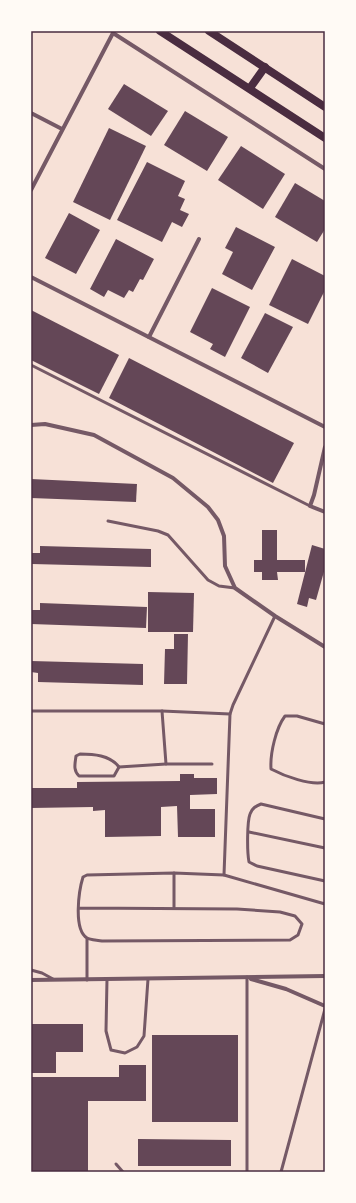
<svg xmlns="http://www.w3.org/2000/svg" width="356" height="1203" viewBox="0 0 356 1203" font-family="'DejaVu Sans',sans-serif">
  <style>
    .building { fill: #644757 }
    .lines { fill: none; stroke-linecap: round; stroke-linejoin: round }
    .service { stroke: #755966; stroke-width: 3 }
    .minor { stroke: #755966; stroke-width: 4 }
    .secondary { stroke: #4a2c40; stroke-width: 8 }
    .neatline { fill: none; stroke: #4a2c40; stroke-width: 1.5 }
  </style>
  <rect width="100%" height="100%" fill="#f7e1d7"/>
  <!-- building -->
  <g class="building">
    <path d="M124,84L168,111L151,136L108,109Z"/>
    <path d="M185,111L228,137L207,171L164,145Z"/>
    <path d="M109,128L146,146L110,220L73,202Z"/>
    <path d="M241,146L285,174L263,209L218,180Z"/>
    <path d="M147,162L185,181L178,196L185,199L180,210L189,214L182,227L172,222L162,242L117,220Z"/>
    <path d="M295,183L325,201V229L317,242L275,217Z"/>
    <path d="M69,213L100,230L76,274L45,258Z"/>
    <path d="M236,227L275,247L252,290L222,274L233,252L225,248Z"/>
    <path d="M116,239L154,259L143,280L140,279L133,292L129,290L124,298L108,290L104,297L90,289Z"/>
    <path d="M292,259L325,276V290L308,324L269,305Z"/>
    <path d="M212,288L250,307L225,357L210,349L213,344L190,332Z"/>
    <path d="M31,310L119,355L99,394L31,360Z"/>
    <path d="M265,313L293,327L268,373L241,358Z"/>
    <path d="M129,358L294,443L273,483L109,398Z"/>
    <path d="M31,479L137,484L136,502L31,498Z"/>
    <path d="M262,530H277V560H305V572H277L278,580H262V572H254V560H262Z"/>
    <path d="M312,545L325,549V568L316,600L309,598L307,607L297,604Z"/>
    <path d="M40,546L151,549V567L32,564V553H40Z"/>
    <path d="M148,592L194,593L193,632H148Z"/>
    <path d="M40,603L147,607L146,628L31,624V610H40Z"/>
    <path d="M174,634H188L187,684H164L165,649H174Z"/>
    <path d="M31,661L143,664V685L38,682V673L31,672Z"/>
    <path d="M180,774H194V778H217V794L190,795V809H215V837H178L177,806L161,807V836L105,837V810L93,811V807L31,808V788H77V782L180,781Z"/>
    <path d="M31,1024H83V1052H56V1073H31Z"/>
    <rect x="152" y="1035" width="86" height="87"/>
    <path d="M119,1065H146V1101H88V1172H31V1077H119Z"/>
    <path d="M138,1139L231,1140V1166H138Z"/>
  </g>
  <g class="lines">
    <!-- service -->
    <g class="service">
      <path d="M31,365L310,506"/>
      <path d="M108,521L158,531L168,535L208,580L219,586L235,588"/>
      <path d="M31,711H162L230,714"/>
      <path d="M162,711L166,764"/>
      <path d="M325,724L297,716H285C276,728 270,753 271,769C284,776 311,786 325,782"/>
      <path d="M80,754C93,754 110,755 119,767L114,776H79C73,770 75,764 76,756Z"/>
      <path d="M119,767L166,764H212"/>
      <path d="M325,819L261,804C256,806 252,808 250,814C247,822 247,852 249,862L257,866L325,881"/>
      <path d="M249,832L325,848"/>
      <path d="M174,873V907"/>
      <path d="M224,875L230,714L233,705L275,616"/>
      <path d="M79,908L237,909L280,912L295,916L302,924L298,935L290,940L102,941C98,940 90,940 87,938C73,929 79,890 83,877L87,875L174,873L224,875L325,904"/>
      <path d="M31,970L42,973L53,979"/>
      <path d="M247,977V1172"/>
      <path d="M107,979L106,1031L111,1050L125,1053L137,1047L144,1036L148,979"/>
      <path d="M87,980V939"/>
      <path d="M116,1164L123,1172"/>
      <path d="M281,1172L325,1009"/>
    </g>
    <!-- minor -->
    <g class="minor">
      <path d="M113,33L325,169"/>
      <path d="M31,113L62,129"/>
      <path d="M31,190L113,33V31"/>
      <path d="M31,277L325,427"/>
      <path d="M149,337L199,239"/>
      <path d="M31,425L45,424L94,435L173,478L208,507L218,520L224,536L225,566L235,588L275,616L325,647"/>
      <path d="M325,447L314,495L310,506L325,512"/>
      <path d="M251,979L286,989L325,1006"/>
      <path d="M31,980L325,976"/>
    </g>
    <!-- secondary -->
    <g class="secondary">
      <path d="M160,31L325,138"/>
      <path d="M209,31L325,107"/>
      <path d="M250,88L265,67"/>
    </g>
  </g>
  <!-- border -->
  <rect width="356" height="1203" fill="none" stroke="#fffaf5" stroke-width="64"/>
  <rect x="32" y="32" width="292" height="1139" class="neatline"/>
</svg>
